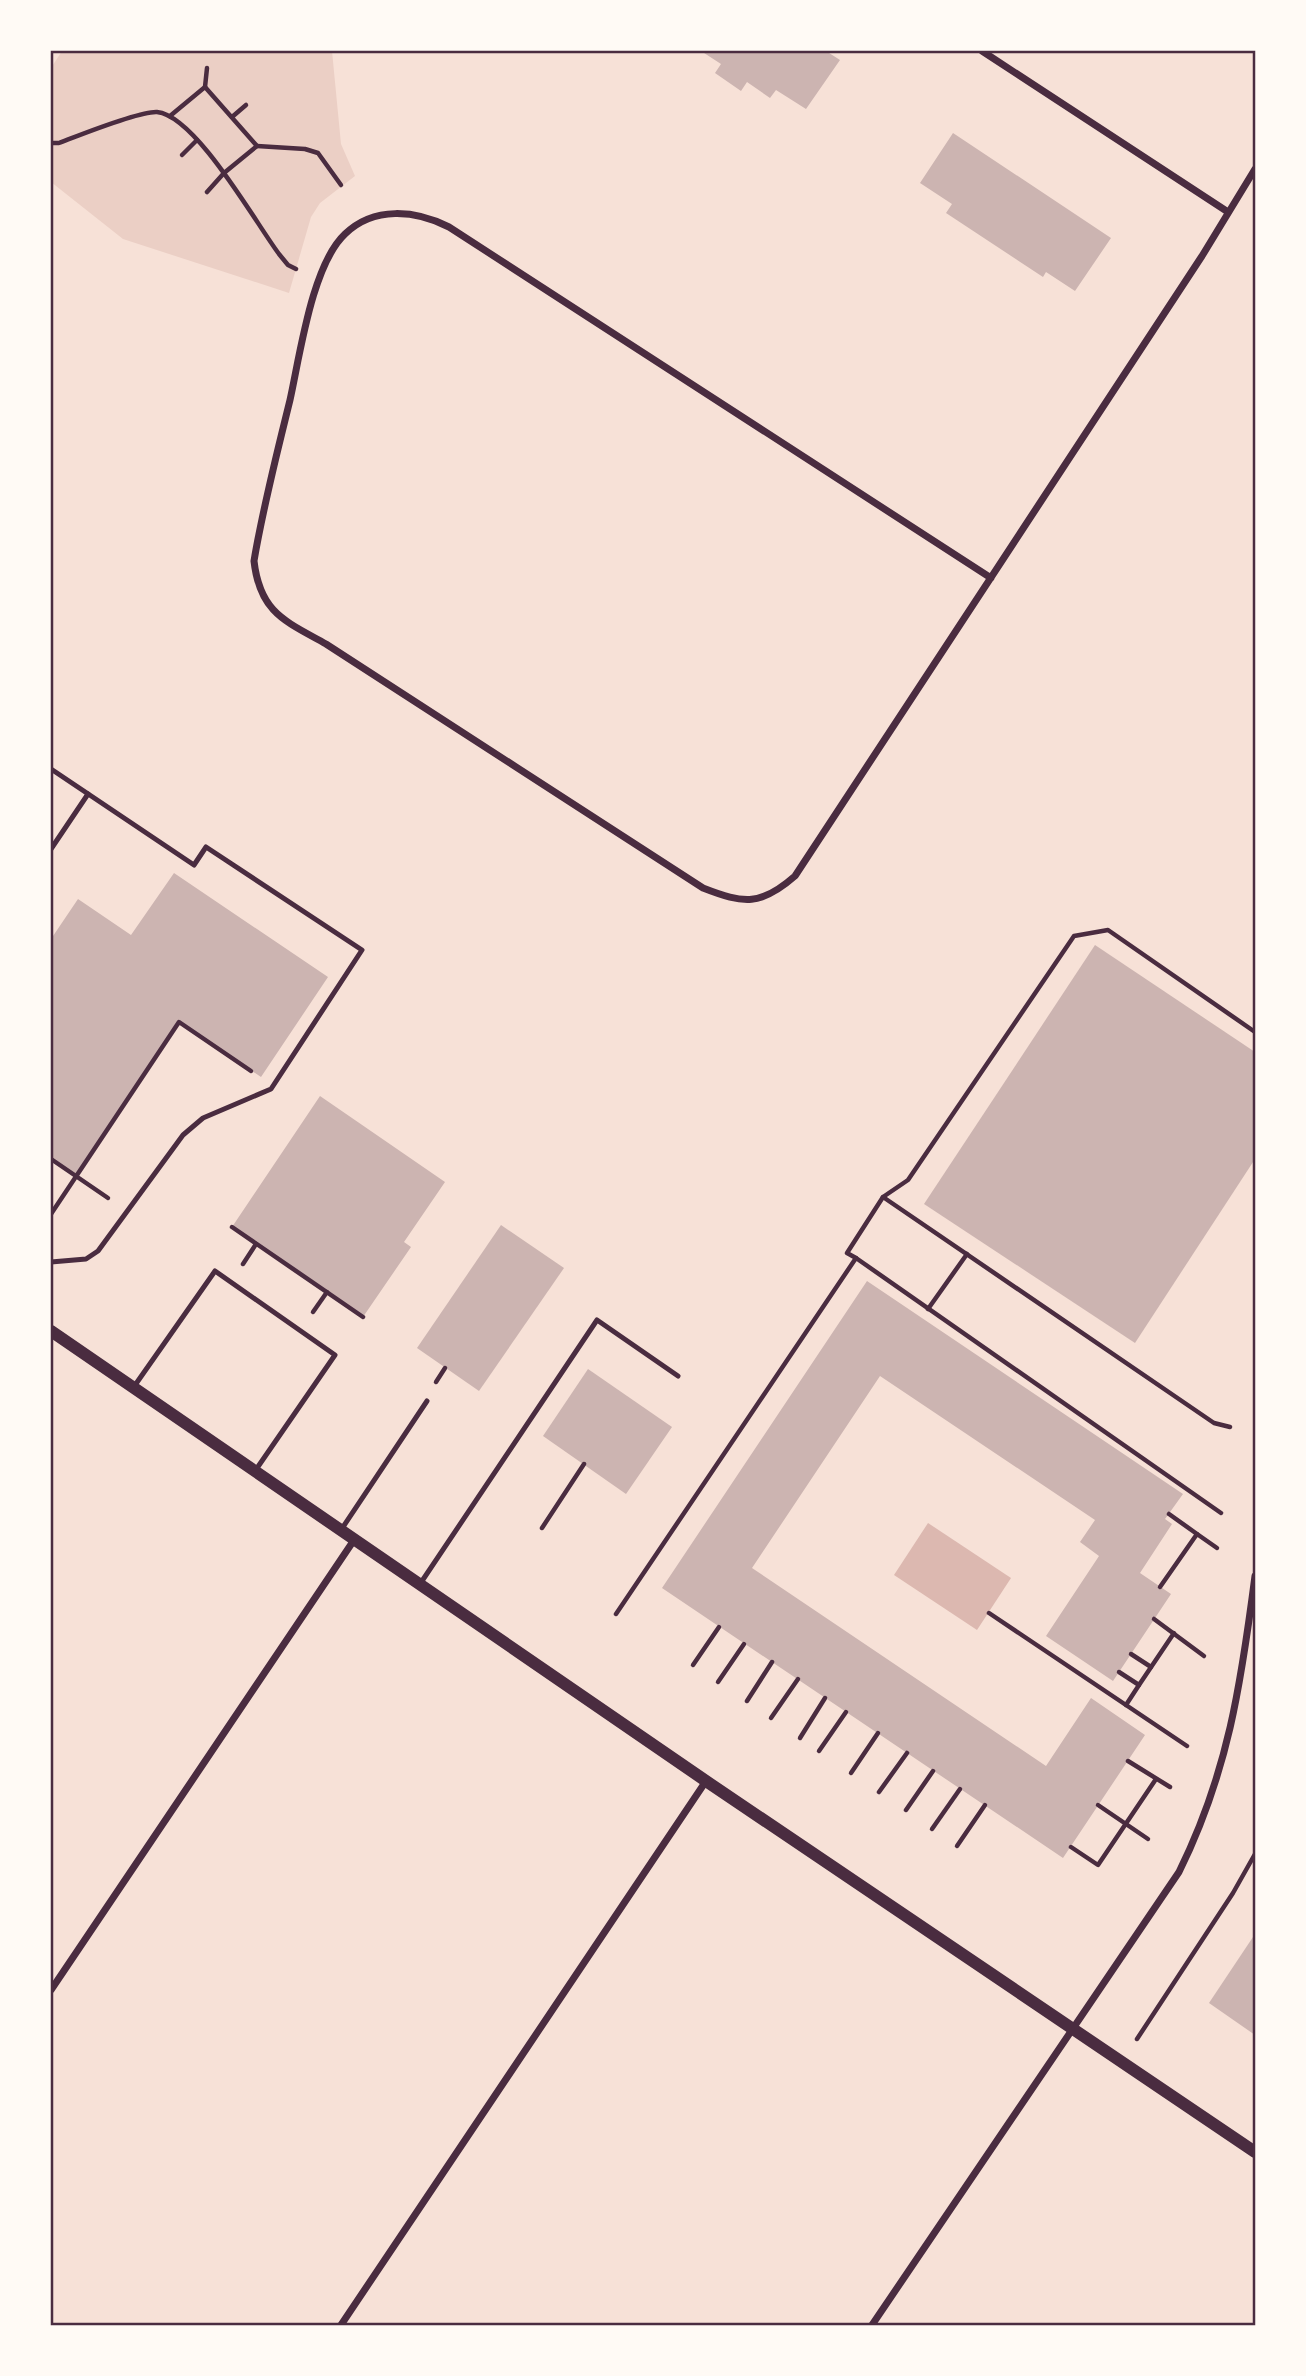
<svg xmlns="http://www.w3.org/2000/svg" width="1306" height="2376" viewBox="0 0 1306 2376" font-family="'Archivo Narrow',sans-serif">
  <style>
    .green { fill: #ebcfc5 }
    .water { fill: #dcb8b0 }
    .building { fill: #ccb4b1 }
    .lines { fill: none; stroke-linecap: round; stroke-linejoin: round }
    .path { stroke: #4a2c40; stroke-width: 4.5 }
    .service { stroke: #4a2c40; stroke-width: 5 }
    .minor { stroke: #4a2c40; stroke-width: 7 }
    .tertiary { stroke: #4a2c40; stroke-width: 12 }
    .neatline { fill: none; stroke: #4a2c40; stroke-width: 2.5 }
  </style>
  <rect width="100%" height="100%" fill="#f7e1d7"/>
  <!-- green -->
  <path class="green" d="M62,51H332L341,144L355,176L320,203L311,217L289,293L123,239L51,182V68Z"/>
  <!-- water -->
  <path class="water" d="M928,1523L1011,1578L977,1630L894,1575Z"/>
  <!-- building -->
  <g class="building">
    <path d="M701,51H826L840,60L806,109L776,90L770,98L747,82L741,91L715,73L721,64Z"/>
    <path d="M953,133L1111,238L1075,291L1046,272L1043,277L946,213L952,204L920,183Z"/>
    <path d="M174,873L328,977L261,1077L179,1022L76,1175L51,1159V939L78,899L131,935Z"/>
    <path d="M1095,945L1255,1052V1159L1135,1343L924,1204Z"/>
    <path d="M320,1096L445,1182L404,1242L411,1247L363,1317L232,1227Z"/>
    <path d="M501,1225L564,1268L479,1391L417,1348Z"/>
    <path d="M867,1281L1183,1494L1165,1519L1172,1524L1140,1573L1171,1594L1113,1681L1046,1636L1099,1556L1080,1542L1095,1520L880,1376L752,1568L1046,1766L1091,1698L1145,1735L1063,1858L662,1588Z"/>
    <path d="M588,1369L672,1427L626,1494L543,1436Z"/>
    <path d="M1255,1934V2035L1209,2003Z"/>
  </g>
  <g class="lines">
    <!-- path -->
    <g class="path">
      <path d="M205,87L207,68"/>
      <path d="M170,116L205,87L257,146L224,173L207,192"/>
      <path d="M232,117L246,105"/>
      <path d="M51,143H59C80,135 139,111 157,112C196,116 255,222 279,254L288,265L296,269"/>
      <path d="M257,146L305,149L318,153L341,185"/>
      <path d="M182,155L197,140"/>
      <path d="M51,1159L108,1198"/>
      <path d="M883,1197L1214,1423L1230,1427"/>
      <path d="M51,1214L179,1022L251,1071"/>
      <path d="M232,1227L363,1317"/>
      <path d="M856,1258L847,1253L883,1197L908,1180L1074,936L1108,930L1255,1032"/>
      <path d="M243,1264L256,1244"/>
      <path d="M928,1309L967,1254"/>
      <path d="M313,1312L327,1292"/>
      <path d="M436,1382L445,1368"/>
      <path d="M1169,1514L1197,1534"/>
      <path d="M542,1528L584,1464"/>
      <path d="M1160,1587L1197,1534L1217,1548"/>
      <path d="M989,1613L1187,1746"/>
      <path d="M616,1614L856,1258L1221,1513"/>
      <path d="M1154,1619L1204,1656"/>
      <path d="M1131,1654L1151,1667"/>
      <path d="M693,1665L719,1627"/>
      <path d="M1119,1672L1139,1685L1174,1633"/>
      <path d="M718,1682L744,1644"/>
      <path d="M747,1701L772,1662"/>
      <path d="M1126,1705L1139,1685"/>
      <path d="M771,1718L798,1679"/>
      <path d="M800,1738L825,1698"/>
      <path d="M819,1751L846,1712"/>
      <path d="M1128,1761L1170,1787"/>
      <path d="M851,1773L878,1733"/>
      <path d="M879,1792L907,1753"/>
      <path d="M1098,1805L1148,1839"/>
      <path d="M906,1810L933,1771"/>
      <path d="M932,1829L960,1789"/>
      <path d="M957,1846L985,1805"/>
      <path d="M1071,1847L1098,1865L1156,1779"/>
      <path d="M1137,2039L1233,1893L1255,1854"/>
    </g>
    <!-- service -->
    <g class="service">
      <path d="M51,769L194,865L206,847L362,950L271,1089L203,1118L183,1135L98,1251L86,1259L51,1262"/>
      <path d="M51,849L88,794"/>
      <path d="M133,1388L215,1271L335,1355L255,1471"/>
      <path d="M341,1530L427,1401"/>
      <path d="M420,1584L597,1320L678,1376"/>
    </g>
    <!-- minor -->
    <g class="minor">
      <path d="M982,51L1228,212"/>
      <path d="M991,578L449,227C415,210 374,206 345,234C312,265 300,355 290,400C277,453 263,507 254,561C260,613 285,621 326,644L703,888C744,904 761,906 795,876L1202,256L1255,169"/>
      <path d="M51,1990L354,1540"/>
      <path d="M341,2325L706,1781"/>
      <path d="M872,2325L1179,1872C1228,1773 1241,1684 1255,1576"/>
    </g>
    <!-- tertiary -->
    <path class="tertiary" d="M51,1331L706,1781L1255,2152"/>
  </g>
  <!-- border -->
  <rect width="1306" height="2376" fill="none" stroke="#fffaf5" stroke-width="105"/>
  <rect x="52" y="52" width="1202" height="2272" class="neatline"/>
</svg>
